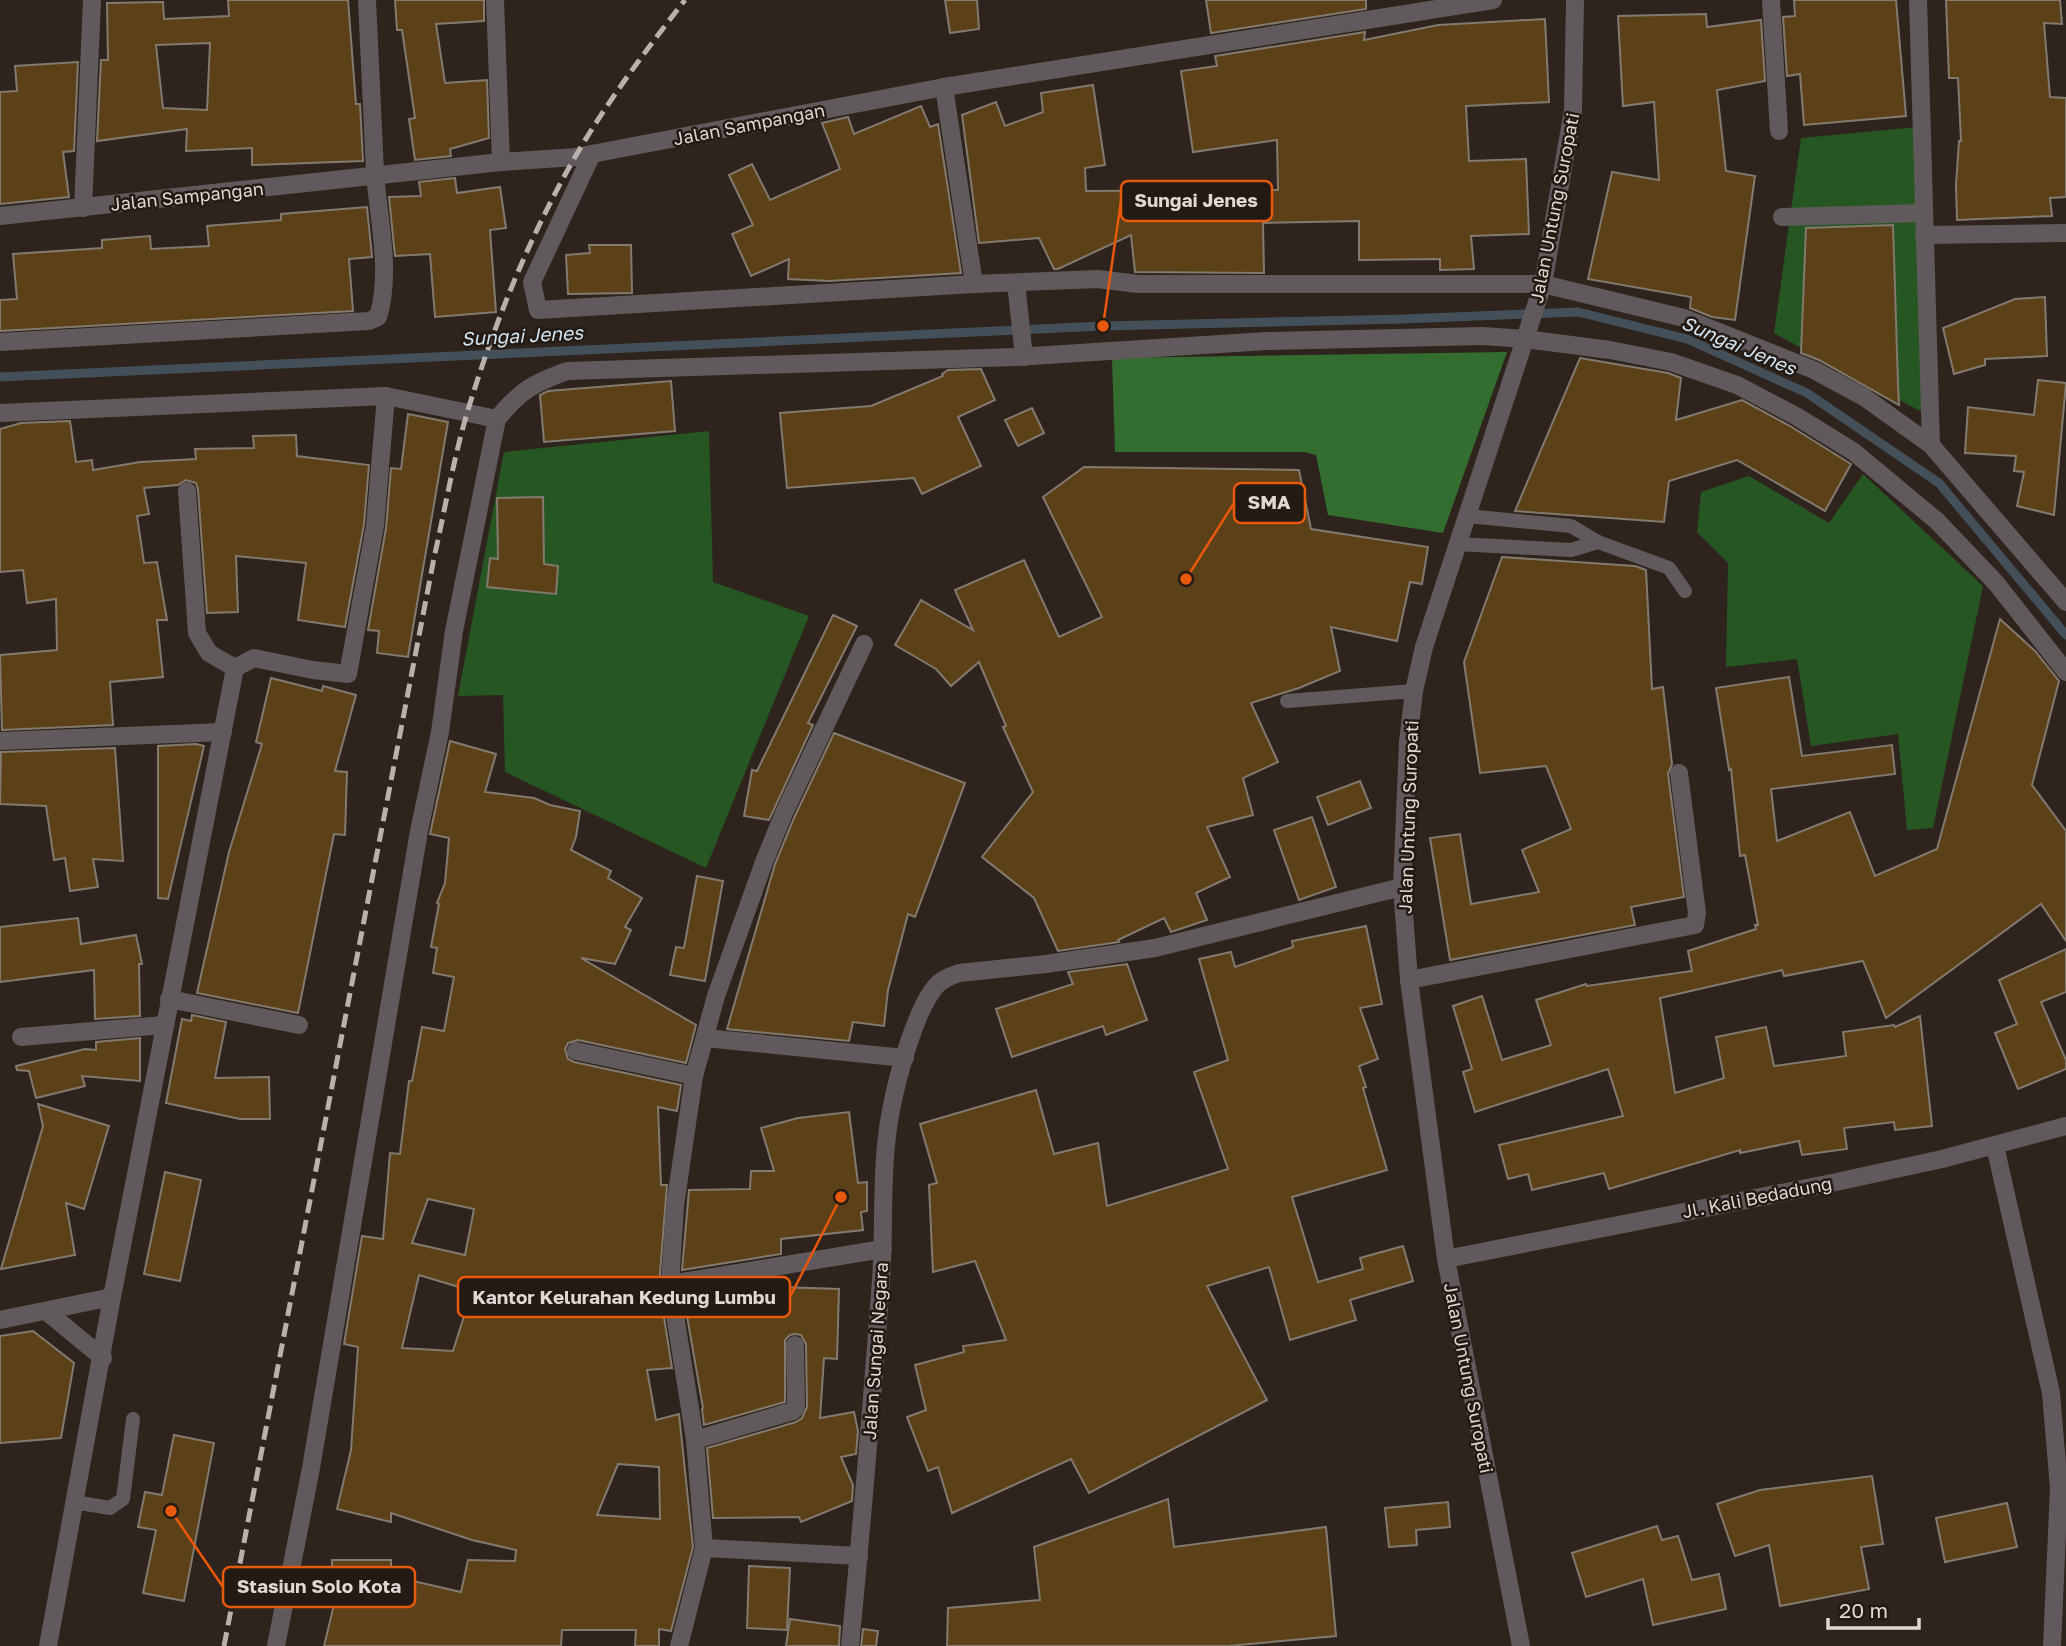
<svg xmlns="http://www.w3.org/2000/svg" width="2066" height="1646" viewBox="0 0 2066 1646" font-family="'Golos Text',sans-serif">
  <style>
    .green { fill: #265722 }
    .forest { fill: #336d2f }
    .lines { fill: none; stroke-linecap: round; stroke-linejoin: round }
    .stream { stroke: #43505a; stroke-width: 9 }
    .building { fill: #5c4018; stroke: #837a6f; stroke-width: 2; fill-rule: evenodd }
    .service { stroke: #615a5c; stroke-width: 14 }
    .minor { stroke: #615a5c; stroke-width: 18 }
    .tertiary { stroke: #615a5c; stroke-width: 18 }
    .rail { stroke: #b9b1ac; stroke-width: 5; stroke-dasharray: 14 7; stroke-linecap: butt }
    .labels { text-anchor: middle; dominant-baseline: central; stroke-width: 5; stroke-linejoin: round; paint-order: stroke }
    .street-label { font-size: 18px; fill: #dfd8d4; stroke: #241a14 }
    .water-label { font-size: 19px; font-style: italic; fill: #d0e3f1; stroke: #241a14 }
    .leader { fill: none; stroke: #e8590c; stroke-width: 2.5 }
    .callout-dot { fill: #e8590c; stroke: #241a14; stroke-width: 2.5 }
    .callout { fill: #241a14; stroke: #e8590c; stroke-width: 2.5 }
    .callout-label { font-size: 19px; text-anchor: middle; font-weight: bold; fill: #dfd8d4 }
  </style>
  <rect width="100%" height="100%" fill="#2e231d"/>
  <!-- green -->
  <g class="green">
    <path d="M1928,126L1922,412L1774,333L1801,138Z"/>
    <path d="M709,431L713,582L809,616L706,868L505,772L503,695L458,696L504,452Z"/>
    <path d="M1863,474L1983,586L1933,828L1907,830L1898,734L1811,746L1797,659L1726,667L1728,563L1697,532L1701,492L1749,476L1829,523Z"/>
  </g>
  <!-- forest -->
  <path class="forest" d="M1507,352L1443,533L1328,515L1316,455L1304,452H1115L1112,358Z"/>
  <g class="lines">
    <!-- stream -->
    <path class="stream" d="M0,377L1103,326L1404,319L1578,312L1687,339L1807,393L1939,483L2066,635"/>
  </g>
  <!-- building -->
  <g class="building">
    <path d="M228,0H348L356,104H360L363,161L252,165V148L186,151L187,129L97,141L101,60H108L107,3L163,2L164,19L229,16ZM210,43L207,110L163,108L156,45Z"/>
    <path d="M395,0H484V21L436,24L445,83L487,80L489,138L450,149L451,156L415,160L409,119L415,118L402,30H397Z"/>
    <path d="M945,0H977L979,29L950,33Z"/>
    <path d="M1206,0H1366V9L1211,33Z"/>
    <path d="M1794,0H1896L1906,116L1804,125L1800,74L1787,76L1783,17L1795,16Z"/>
    <path d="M1946,0H2060L2062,24L2044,23L2050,97L2066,98V197L2050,198L2052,216L1957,220L1956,185L1959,141H1961L1958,78H1949Z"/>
    <path d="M1706,14L1707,27L1761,20L1765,81L1717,90L1726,171L1755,176L1735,320L1712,317L1690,308L1691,297L1588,279L1612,172L1659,180L1654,102L1623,106L1618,16Z"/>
    <path d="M1545,19L1549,102L1466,106L1469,161L1526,159L1529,234L1471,236L1474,269L1440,270V259L1359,260V221L1263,223L1264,273L1135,272L1131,235L1058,269H1054L1039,238L979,243L962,115L996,102L1005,126L1043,112L1041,93L1093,85L1105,165L1085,168L1086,191L1278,190L1277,140L1193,152L1181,71L1217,66L1215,56L1365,32L1364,40L1438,25Z"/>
    <path d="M78,62L74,151L63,152L69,197L0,204V92L17,91L15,66Z"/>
    <path d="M921,106L930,127L938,124L961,273L829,281L788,279L789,259L751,276L732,234L753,225L729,175L752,164L770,200L840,169L822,123L848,117L854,134Z"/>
    <path d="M455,178L457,193L500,187L506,228L490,230L496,312L435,317L430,254L395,256L389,197L421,196L419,182Z"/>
    <path d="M367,207L372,257L349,259L353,311L0,331V300L17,299L13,254L102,248V240L150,236L151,249L209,246L207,226L281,220V214Z"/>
    <path d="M1893,225L1898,384L1899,405L1819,360L1801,353L1806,228Z"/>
    <path d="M589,245H631L632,293L568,294L566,255L590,253Z"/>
    <path d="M2045,297L2047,356L1985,359V365L1954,374L1943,328L2015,299Z"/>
    <path d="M1580,358L1668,373L1681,378L1676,420L1742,400L1790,426L1851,464L1825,511L1737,460L1669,481L1664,522L1515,511Z"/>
    <path d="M981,369L995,400L958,417L981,466L922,494L914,478L787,488L780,413L871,406L943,376L942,374L948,370Z"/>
    <path d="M2038,380L2066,383L2054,515L2017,506L2024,472L2014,471L2016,456L1965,453L1968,407L2034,415Z"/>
    <path d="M671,381L675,431L544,442L540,395L548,391Z"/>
    <path d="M1032,408L1044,433L1018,446L1005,420Z"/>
    <path d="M408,414L448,422L408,657L377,653L379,631L368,630L386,528L391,468L401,469Z"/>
    <path d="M70,421L76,462L92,460L93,470L140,462L196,459L195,449L254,448L253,436L296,435L297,456L369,465L364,524L345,627L298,620L306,563L236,556L238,612L207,613L198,490L196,483L186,480L178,485L144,488L149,514L137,516L144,563L157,562L167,620H157L163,677L110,682L113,725L2,730L0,655L57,650L56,599L27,603L23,570L0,572V429L21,423Z"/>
    <path d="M1084,467L1299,470L1311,529L1428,547L1422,584L1410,582L1397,641L1331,627L1340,671L1299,688L1251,703L1278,762L1243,778L1253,815L1207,827L1230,877L1196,893L1207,920L1171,932L1164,918L1118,940L1119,942L1058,951L1034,898L982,857L1033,792L1003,727L1006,726L979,662L951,686L936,669L895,645L921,600L973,630L955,590L1024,560L1059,637L1102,617L1043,497Z"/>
    <path d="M543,497L544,564L558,566L556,594L487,587L490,558L498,559L497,498Z"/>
    <path d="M1502,557L1635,566L1646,570L1652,689L1663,687L1672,764L1668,774L1684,897L1631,907L1635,925L1450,960L1430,838L1460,834L1471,904L1539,892L1522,850L1571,829L1546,766L1480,773L1464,662Z"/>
    <path d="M833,615L857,626L808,723L813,725L769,820L744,816L752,770L757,771Z"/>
    <path d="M2000,619L2035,651L2059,681L2032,785L2066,831V941L2041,904L1886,1018L1863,961L1784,976L1782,970L1660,998L1675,1093L1724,1078L1716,1037L1766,1027L1774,1066L1846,1056L1843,1032L1894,1025L1895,1027L1920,1016L1932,1126L1895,1130L1894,1122L1844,1128L1847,1149L1802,1155L1799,1141L1740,1153V1150L1609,1189L1604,1173L1532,1190L1528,1174L1508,1179L1499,1145L1623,1116L1608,1069L1475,1112L1463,1072L1472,1069L1453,1006L1482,996L1502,1060L1551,1045L1536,1000L1586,984L1587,986L1692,971L1688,951L1756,929L1755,925H1758L1745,855L1740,856L1731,769L1729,770L1716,688L1789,677L1802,756L1892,745L1895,774L1771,789L1777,841L1850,812L1875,876L1937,849Z"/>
    <path d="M271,678L322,691L323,686L356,695L335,771L347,772L345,835L334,834L298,1013L197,993L229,852L262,744L256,742Z"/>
    <path d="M834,733L965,783L915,917L908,914L888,990L884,1026L853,1022L849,1041L727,1029L775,864L794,818Z"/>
    <path d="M450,741L496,754L485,792L534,798L550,805L580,811L576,837L571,850L611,871L608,878L642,898L625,927L631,930L615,964L581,958L696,1025L686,1063L578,1040L568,1043L565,1049L568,1059L574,1062L681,1085L677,1111L658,1107L661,1185H667L659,1286L672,1368L647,1370L656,1420L679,1414L693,1547L671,1631L659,1629V1646H635L636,1630H562L561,1646H324L339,1584H332V1560H391V1576L461,1592L468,1560L515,1561L516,1550L472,1540L391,1513V1522L337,1509L351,1450L358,1347L344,1344L362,1236L383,1239L390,1153L400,1154L409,1081H412L422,1027L444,1031L454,977L433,973L437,948L431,947L439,904L437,903L445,883L449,838L430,834ZM428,1199L474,1209L465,1255L412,1243ZM419,1275L472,1291L453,1351L402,1348ZM618,1464L659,1467L660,1519L597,1515Z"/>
    <path d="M196,744L204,746L168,899L158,898V746Z"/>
    <path d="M115,748L123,861L93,859L98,887L70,891L65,858L54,860L46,806L0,804L1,752Z"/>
    <path d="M1360,781L1371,808L1328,825L1317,797Z"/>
    <path d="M1312,817L1336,887L1299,900L1274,830Z"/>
    <path d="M697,876L723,881L705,981L670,975L676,947L684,948Z"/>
    <path d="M78,918L81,944L136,935L142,964H139L140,1016L95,1019L94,970L0,982V927Z"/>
    <path d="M1366,926L1382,1004L1360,1008L1378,1059L1359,1066L1366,1087L1363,1088L1387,1170L1292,1197L1318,1282L1363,1269L1360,1258L1403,1246L1413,1281L1350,1300L1356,1320L1290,1340L1269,1267L1207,1286L1267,1400L1089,1493L1071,1459L952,1513L938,1467L928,1471L907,1417L926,1410L915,1365L964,1352L963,1346L1006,1340L975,1261L933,1272L929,1185L937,1183L920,1124L1036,1090L1054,1154L1098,1143L1107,1206L1228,1169L1194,1072L1228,1060L1199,959L1231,952L1235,967L1293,947L1292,941Z"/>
    <path d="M2066,949V992L2041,1002L2066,1060V1069L2018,1089L1995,1033L2017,1024L1999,980Z"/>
    <path d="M1127,964L1147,1020L1106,1035L1103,1026L1012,1057L996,1009L1073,984L1068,972Z"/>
    <path d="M192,1015L226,1022L215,1078L269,1077L270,1119H240L166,1103L182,1019L191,1021Z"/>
    <path d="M140,1038V1081L82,1076L85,1086L36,1098L29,1071L17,1070L16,1066L85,1049L96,1050V1042Z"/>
    <path d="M38,1104L109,1126L84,1209L66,1203L75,1255L1,1269L43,1126Z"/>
    <path d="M849,1112L858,1183L867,1182V1211L861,1212L863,1230L781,1239V1254L682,1270L689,1190L750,1189L751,1171H774L761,1128L798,1118Z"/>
    <path d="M165,1172L201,1180L180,1281L144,1274Z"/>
    <path d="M780,1277V1287L839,1289L837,1359L824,1358L820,1418L854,1412L858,1431L856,1454L841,1457L853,1485L852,1501L801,1522L799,1517L713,1518L707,1448L796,1422L802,1418L807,1407L806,1344L801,1335L795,1334L790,1335L785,1340V1402L704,1425L702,1409L703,1408L683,1293Z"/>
    <path d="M33,1331L74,1363L61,1438L0,1443V1336Z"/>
    <path d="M174,1435L214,1443L184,1601L143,1593L156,1530L138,1527L145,1492L162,1495Z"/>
    <path d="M1872,1476L1883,1544L1861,1547L1869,1589L1780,1606L1769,1545L1735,1556L1717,1504L1760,1490Z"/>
    <path d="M1168,1499L1174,1547L1326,1527L1336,1636L1228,1646H947L948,1608L1040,1600L1034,1547Z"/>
    <path d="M1448,1502L1450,1527L1416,1530L1417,1545L1389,1547L1385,1508Z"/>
    <path d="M2007,1503L2017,1547L1945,1562L1936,1518Z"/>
    <path d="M1657,1526L1662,1540L1678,1536L1692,1580L1719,1574L1726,1609L1653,1625L1643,1579L1586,1597L1572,1553Z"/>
    <path d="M749,1566L790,1568L787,1630L747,1628Z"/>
    <path d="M790,1619L840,1626L839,1646H786Z"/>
    <path d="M863,1629L878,1631L876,1646H861Z"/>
  </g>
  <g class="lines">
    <!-- service -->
    <g class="service">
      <path d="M1467,516L1571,526L1598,542L1669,568L1685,591"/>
      <path d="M1457,544L1571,550L1598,542"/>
      <path d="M1287,701L1414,691"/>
      <path d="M74,1502L110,1508L123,1499L133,1419"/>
    </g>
    <!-- minor -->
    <g class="minor">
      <path d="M495,0L501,162"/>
      <path d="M1771,0L1779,131"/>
      <path d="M1918,0L1931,445"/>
      <path d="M944,87L974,284"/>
      <path d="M592,154L532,282L538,310L974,284L1098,279L1138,284H1543L1684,318L1814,370L1864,397L1931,445L2066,602"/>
      <path d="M83,208L92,0"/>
      <path d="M0,216L501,162L576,157L944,87L1493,0"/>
      <path d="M1782,217L1923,213"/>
      <path d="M1924,235L2066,233"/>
      <path d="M1016,283L1024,357"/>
      <path d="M0,342L369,321L378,317C392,272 378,218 375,172C372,115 370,57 367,0"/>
      <path d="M0,413L386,396L497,419L454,631L440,732L419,831L311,1468L276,1646"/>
      <path d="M497,419C521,390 532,384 567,371L1015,357L1267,341L1483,336L1525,339L1610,350L1671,362L1737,385L1796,416L1854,452L1937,521L1996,583L2066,672"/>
      <path d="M187,491L197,633L209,653L235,668"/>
      <path d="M235,668L254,658L313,670L348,674L375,526L386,396"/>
      <path d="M0,741L223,732"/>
      <path d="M1409,980L1695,925L1697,913L1679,773"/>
      <path d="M169,999L299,1025"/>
      <path d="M21,1037L164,1025"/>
      <path d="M705,1038L905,1058"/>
      <path d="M576,1051L694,1076"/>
      <path d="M1995,1146L2051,1393L2059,1488L2052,1646"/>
      <path d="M1446,1259L1827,1184L1942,1159L2066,1126"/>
      <path d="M670,1284L883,1249"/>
      <path d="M112,1297L235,668"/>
      <path d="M695,1440L793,1411L796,1407L795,1345"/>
      <path d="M859,1556L704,1548L695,1440L670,1284L675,1206L694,1076L716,996L764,862L784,813L864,644"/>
      <path d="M679,1646L704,1548"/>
      <path d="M850,1646C862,1524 872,1402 881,1280C885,1224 880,1166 891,1110C897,1079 915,1010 936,986C942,979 951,976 959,973L1046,964L1155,948L1402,887"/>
      <path d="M1521,1646L1446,1259L1409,980L1402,887L1408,742L1414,691L1424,647L1543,284L1573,110L1575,0"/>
    </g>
    <!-- tertiary -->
    <g class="tertiary">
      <path d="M46,1311L103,1358"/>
      <path d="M0,1320L112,1297L48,1646"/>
    </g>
    <!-- rail -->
    <path class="rail" d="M224,1646L434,558C446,505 455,449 472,397C498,314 532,232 575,157C607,102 646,50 685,0"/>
  </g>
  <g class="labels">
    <!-- street labels -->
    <g class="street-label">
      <text transform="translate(749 124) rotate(-11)">Jalan Sampangan</text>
      <text transform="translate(187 196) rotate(-6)">Jalan Sampangan</text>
      <text transform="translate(1554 208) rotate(-79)">Jalan Untung Suropati</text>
      <text transform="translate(1408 817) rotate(-88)">Jalan Untung Suropati</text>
      <text transform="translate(1757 1197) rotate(-11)">Jl. Kali Bedadung</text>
      <text transform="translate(875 1351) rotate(-86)">Jalan Sungai Negara</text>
      <text transform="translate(1469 1378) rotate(79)">Jalan Untung Suropati</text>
    </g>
    <!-- water labels -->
    <g class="water-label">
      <text transform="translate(522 335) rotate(-3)">Sungai Jenes</text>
      <text transform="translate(1739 345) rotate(23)">Sungai Jenes</text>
    </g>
  </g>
  <!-- callouts -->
  <path class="leader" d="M1103 326L1121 201M1186 579L1234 503M841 1197L790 1297M171 1511L223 1587"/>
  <g class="callout-dot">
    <circle cx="1103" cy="326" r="7"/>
    <circle cx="1186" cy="579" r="7"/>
    <circle cx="841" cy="1197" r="7"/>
    <circle cx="171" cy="1511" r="7"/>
  </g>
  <g class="callout">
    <rect x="1121" y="181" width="151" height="40" rx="7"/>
    <rect x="1234" y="483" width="71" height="40" rx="7"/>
    <rect x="458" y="1277" width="332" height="40" rx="7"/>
    <rect x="223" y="1567" width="192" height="40" rx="7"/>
  </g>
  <g class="callout-label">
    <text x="1196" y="207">Sungai Jenes</text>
    <text x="1269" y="509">SMA</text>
    <text x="624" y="1304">Kantor Kelurahan Kedung Lumbu</text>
    <text x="319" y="1593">Stasiun Solo Kota</text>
  </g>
  <!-- scale -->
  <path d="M1828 1618v10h91v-10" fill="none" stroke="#dfd8d4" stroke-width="3.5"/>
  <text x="1839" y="1618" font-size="21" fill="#dfd8d4" stroke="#241a14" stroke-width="5" paint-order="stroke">20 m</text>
</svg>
